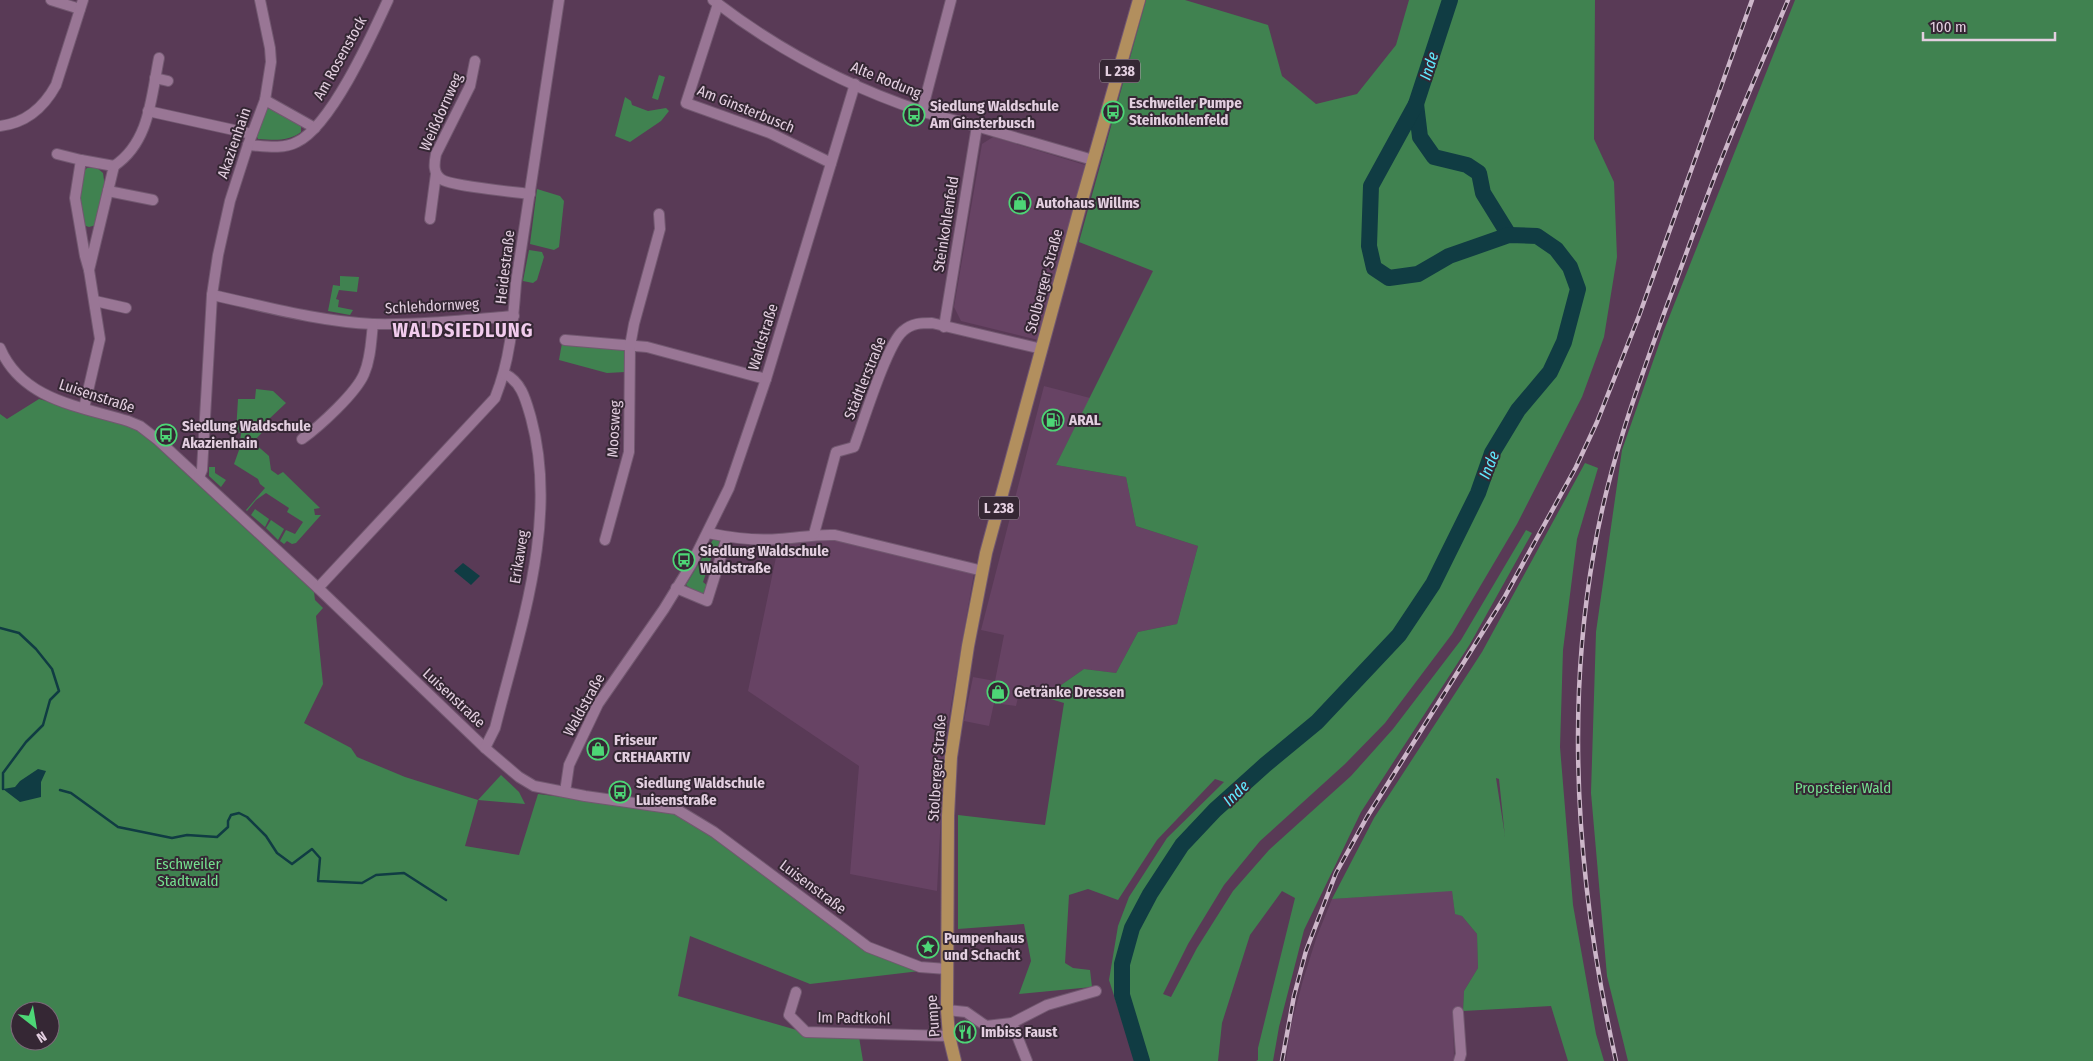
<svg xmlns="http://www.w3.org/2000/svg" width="2093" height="1061" viewBox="0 0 2093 1061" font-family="'Fira Sans Condensed',sans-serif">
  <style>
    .built { fill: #674364 }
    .green { fill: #408250; fill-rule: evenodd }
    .water { fill: #103c43 }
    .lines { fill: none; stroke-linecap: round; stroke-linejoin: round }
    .stream { stroke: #103c43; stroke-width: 2.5 }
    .river { stroke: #103c43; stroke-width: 16 }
    .street-casing { stroke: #725870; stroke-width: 12 }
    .primary-casing { stroke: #725870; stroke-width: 14 }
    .street { stroke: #997695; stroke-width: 10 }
    .primary { stroke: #b28f5e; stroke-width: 12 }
    .rail-casing { stroke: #cdb7ca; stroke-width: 4.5 }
    .rail { stroke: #352734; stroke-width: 2.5; stroke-dasharray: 8; stroke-linecap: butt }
    .labels { text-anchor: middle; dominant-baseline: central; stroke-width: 4; stroke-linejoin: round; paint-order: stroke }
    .shield { fill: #352734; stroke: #af9dac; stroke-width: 1 }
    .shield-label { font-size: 14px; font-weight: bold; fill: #e3cfe0 }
    .street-label { font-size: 15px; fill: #e3cfe0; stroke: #352734 }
    .poi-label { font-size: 15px; font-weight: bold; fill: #e3cfe0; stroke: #352734; text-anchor: start }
    .park-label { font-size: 15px; fill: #74df8e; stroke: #352734 }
    .water-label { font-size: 16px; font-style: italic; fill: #60e9ff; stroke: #352734 }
    .district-label { font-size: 20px; font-weight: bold; letter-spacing: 1px; fill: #f2ccee; stroke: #352734 }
  </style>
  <rect width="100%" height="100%" fill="#593a56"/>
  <!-- built -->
  <g class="built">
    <path d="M993,137L1085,165L1038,340L961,321L954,307L982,144Z"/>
    <path d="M1044,386L1090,398L1056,465L1126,477L1136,526L1198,546L1177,624L1138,632L1116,673L1084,669L1044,697L1019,693L1016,706L994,703L989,726L964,721L973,677L995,681L1004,635L981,630Z"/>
    <path d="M834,538L974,573L949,717L944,756L937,891L850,874L859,766L748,691L779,543Z"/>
    <path d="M1452,890L1455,913L1462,916L1477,934L1478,968L1464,991L1463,1011L1453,1012L1454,1061H1286L1290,1030L1303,980L1317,936L1332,899Z"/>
  </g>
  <!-- green -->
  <g class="green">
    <path d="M1146,0H1185L1268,25L1282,76L1316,104L1357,94L1396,45L1409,0H1595L1594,139L1614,182L1617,257L1604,337L1582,397L1517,524L1452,634L1385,723L1345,764L1260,841L1224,885L1188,944L1163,994L1171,997L1197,948L1233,891L1269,850L1351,776L1393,729L1461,640L1526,530L1532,533L1470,644L1361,812L1304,930L1279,1027L1273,1061H1256L1258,1060V1048L1295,898L1282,891L1250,935L1222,1023L1218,1061H1135L1109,980L1118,926L1129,897L1167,838L1224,782L1215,779L1157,840L1118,900L1088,889L1069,895L1065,963L1073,968L1090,970L1092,987L1019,994L1031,961L1024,924L958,929V815L1045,825L1064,703L1044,697L1084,669L1116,673L1138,632L1177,624L1198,546L1136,526L1126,477L1056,465L1153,271L1079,242Z"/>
    <path d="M1795,0H2093V1061H1628L1607,976L1591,793L1596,632L1622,450L1664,330Z"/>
    <path d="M659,75L665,77L658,100L652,98Z"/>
    <path d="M625,97L631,101L632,105L648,111L666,108L669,111L661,121L630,142L615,136Z"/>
    <path d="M269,108L301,125V132C287,142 274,140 258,139L255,133L262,112Z"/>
    <path d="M87,168H97L103,173L105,187L96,225L89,227L83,225L78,204L82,173Z"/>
    <path d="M537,189L560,196L564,201L559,247L554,250L530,244Z"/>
    <path d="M529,250L542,252L544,257L537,280L533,283L523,281Z"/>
    <path d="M340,276L359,277L357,292L339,290L336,299L339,300L338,307L353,310L350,315L328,311L333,285L340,286Z"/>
    <path d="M562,343L625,349V372L607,373L559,360Z"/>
    <path d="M256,389L273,391L286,403L268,420L271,423L253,442L269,456L271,470L278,475L283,472L320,508L314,509L315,515H321L296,543L292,544L287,541L284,544L280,541L286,530L295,534L303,522L287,512L289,508L266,493L256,500L247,511L246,510L265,488L260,484L258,479L234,464L239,450L241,433L236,432L238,399H255Z"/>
    <path d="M39,399L129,424L155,445L314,592L315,600L323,608L316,616L323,684L304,723L351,748L357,757L405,777L478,800L465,846L519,855L538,794L675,811L740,855L825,920L920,971L810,984L690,936L678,996L807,1033L859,1037L863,1061H0V414L7,419ZM20,1011H50V1041H20Z"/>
    <path d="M1585,463L1598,468L1577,539L1563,650L1560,747L1573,905L1596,1034L1604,1061H1568L1551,1006L1463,1011L1464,991L1478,968L1477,934L1462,916L1455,914L1452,891L1332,899L1374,818L1482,652ZM1496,778L1499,779L1505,837V836Z"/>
    <path d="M209,467H215V473L226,480L221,487L209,476Z"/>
    <path d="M255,509L269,519L265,527L251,515Z"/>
    <path d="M271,520L284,529L278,540L266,528Z"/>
    <path d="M714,538L720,540L722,544L720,552L715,547L703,582L709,587L708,593L700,595L686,585Z"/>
    <path d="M501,775L519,792L525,804L478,800Z"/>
  </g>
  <!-- water -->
  <g class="water">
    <path d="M463,563L480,576L471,585L454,571Z"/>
    <path d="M38,769L46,771L41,782V797L20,802L3,789L15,787L20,781Z"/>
  </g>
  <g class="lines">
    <!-- stream -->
    <g class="stream">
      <path d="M0,628L19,633L36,649L52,669L59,691L50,700L43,725L26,742L3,773V789"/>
      <path d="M60,790L71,793L118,827L172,838L187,835L217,837L228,827V821L231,815L239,813L247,817L266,836L277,853L292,864L312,849L320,858L318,881L362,883L376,875L404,873L446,900"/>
    </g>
    <!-- river -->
    <g class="river">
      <path d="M1416,104L1420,137L1434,157L1467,165L1479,173L1483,193L1509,235"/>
      <path d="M1142,1061L1122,995V964L1132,928L1150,894L1182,845L1215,810L1265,765L1317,722L1399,635L1433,584L1478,493L1492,453L1518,410L1550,372L1564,342L1578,289L1570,267L1556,249L1537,236L1509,235L1449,256L1418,274L1389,278L1374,268L1369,246L1371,186L1416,104L1450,0"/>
    </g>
    <!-- street casing -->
    <g class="street-casing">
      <g id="street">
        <path d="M51,0L80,9"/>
        <path d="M713,0C775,48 846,86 921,111C939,117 958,121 976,126C1015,137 1054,149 1093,160"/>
        <path d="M718,4L686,103L770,133L831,163"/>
        <path d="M475,61L470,86L436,154C434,164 433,173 441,179C450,186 515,192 530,194"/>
        <path d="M155,78L168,81"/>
        <path d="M265,100L315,128"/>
        <path d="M148,111L252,134"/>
        <path d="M922,111L951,0"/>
        <path d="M0,126C26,123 44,107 56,85L83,0"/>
        <path d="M248,145C264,146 282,150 297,142C331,126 372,35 388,0"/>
        <path d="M57,154L81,160"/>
        <path d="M81,160L114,166L89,270L85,256L75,198Z"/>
        <path d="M114,166C150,142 151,97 159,58"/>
        <path d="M108,191L153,200"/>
        <path d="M430,219L436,174"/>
        <path d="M212,295C263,306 321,322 373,324C420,325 467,320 514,316"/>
        <path d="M95,301L126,308"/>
        <path d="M944,327L977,126"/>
        <path d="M565,340L647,347L766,379"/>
        <path d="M0,348C22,400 79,406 128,421L140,426L158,440L318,588L485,748L519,777L534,786L585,796L676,809L714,832L868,947L920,967L947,969"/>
        <path d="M84,408L100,339L89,270"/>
        <path d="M302,439C320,426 356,393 364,374C371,358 371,340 373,324"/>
        <path d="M199,477L202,470L212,295L218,255L230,201L248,145L265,100L271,62L270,48L260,0"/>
        <path d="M708,533C732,538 755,541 779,539C798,538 815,534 835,535L983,571"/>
        <path d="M814,534L836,452L854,447C863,423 887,344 903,331C912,323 921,323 932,323L1042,349"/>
        <path d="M605,540L629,452L630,346L634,324L660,229L659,214"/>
        <path d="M318,588L495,398C510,361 513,323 516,283L559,0"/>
        <path d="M676,588L707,601L727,537"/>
        <path d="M485,748L495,728C520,628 559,521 531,418C526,401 522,382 505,374"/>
        <path d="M565,792L569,765L598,704L664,609L691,565L729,488L766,379L855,84"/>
        <path d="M796,992L789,1015L806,1032L949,1036"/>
        <path d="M947,1010L966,1012L986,1026L1012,1023L1047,1005L1096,991"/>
        <path d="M1458,1012L1461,1054L1459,1061"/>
        <path d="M1012,1023L1027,1061"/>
      </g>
    </g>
    <!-- primary casing -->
    <g class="primary-casing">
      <path id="primary" d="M955,1061L949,1036L947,1010L948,816L951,757L968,646L986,553L1082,200L1139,0"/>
    </g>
    <!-- street -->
    <use href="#street" class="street"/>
    <!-- primary -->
    <use href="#primary" class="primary"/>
    <!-- rail casing -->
    <g class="rail-casing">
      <g id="rail">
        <path d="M1282,1061L1294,996L1306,951L1336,873L1367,817L1504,598L1576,467L1597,422L1639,316L1752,0"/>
        <path d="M1616,1061C1579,895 1564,720 1594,551C1608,467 1637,388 1666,308C1685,258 1702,208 1722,158C1743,105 1766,53 1788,0"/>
      </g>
    </g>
    <!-- rail -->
    <use href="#rail" class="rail"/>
  </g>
  <!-- icons -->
  <defs>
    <g id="bus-ring" transform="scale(1.125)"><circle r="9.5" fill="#352734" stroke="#4dd676" stroke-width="1.5"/><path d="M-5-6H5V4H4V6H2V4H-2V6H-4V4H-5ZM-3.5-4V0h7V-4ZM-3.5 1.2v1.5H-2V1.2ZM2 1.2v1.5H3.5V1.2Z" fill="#4dd676"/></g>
    <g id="shop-ring" transform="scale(1.125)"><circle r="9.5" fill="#352734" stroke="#4dd676" stroke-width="1.5"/><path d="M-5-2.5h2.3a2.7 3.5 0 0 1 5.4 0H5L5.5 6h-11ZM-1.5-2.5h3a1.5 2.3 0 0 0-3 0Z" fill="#4dd676"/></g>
    <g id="fuel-ring" transform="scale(1.125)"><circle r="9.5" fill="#352734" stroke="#4dd676" stroke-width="1.5"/><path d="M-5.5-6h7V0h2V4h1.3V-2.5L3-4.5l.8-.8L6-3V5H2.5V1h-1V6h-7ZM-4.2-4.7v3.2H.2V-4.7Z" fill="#4dd676"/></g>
    <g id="sight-ring" transform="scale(1.125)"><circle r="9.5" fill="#352734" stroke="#4dd676" stroke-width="1.5"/><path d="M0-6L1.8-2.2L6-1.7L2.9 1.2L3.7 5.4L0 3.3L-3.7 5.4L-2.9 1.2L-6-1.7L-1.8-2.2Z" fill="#4dd676"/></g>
    <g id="restaurant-ring" transform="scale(1.125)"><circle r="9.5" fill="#352734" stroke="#4dd676" stroke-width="1.5"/><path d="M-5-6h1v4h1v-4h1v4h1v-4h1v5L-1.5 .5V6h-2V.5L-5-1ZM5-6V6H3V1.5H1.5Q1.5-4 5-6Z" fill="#4dd676"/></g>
  </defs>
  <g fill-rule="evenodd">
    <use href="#bus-ring" x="1113" y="112"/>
    <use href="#bus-ring" x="914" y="115"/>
    <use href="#shop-ring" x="1020" y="203"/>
    <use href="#fuel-ring" x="1053" y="420"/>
    <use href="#bus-ring" x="166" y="435"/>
    <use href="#bus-ring" x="684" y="560"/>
    <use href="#shop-ring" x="998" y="692"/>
    <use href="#shop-ring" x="598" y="749"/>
    <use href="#bus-ring" x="620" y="792"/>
    <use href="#sight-ring" x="928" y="947"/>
    <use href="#restaurant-ring" x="965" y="1032"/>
  </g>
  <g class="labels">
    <!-- shield labels -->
    <g class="shield">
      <rect x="1100" y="59.5" width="40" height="23" rx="4"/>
      <rect x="979" y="496.5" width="40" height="23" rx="4"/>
    </g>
    <g class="shield-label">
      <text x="1120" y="71">L 238</text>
      <text x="999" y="508">L 238</text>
    </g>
    <!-- street labels -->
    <g class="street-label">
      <text transform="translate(340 58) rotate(-61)">Am Rosenstock</text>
      <text transform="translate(886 80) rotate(22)">Alte Rodung</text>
      <text transform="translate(746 109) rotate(22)">Am Ginsterbusch</text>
      <text transform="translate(441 112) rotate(-66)">Weißdornweg</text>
      <text transform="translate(234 143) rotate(-71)">Akazienhain</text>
      <text transform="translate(946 224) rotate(-81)">Steinkohlenfeld</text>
      <text transform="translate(505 267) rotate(-83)">Heidestraße</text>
      <text transform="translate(1044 281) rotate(-75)">Stolberger Straße</text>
      <text transform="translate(432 306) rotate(-3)">Schlehdornweg</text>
      <text transform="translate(763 337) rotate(-73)">Waldstraße</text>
      <text transform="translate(865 378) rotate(-68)">Städtlerstraße</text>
      <text transform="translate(97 396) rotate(18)">Luisenstraße</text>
      <text transform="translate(614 429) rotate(-87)">Moosweg</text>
      <text transform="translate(519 557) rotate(-81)">Erikaweg</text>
      <text transform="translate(454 698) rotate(43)">Luisenstraße</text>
      <text transform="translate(584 705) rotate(-61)">Waldstraße</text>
      <text transform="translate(937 768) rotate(-86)">Stolberger Straße</text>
      <text transform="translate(813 887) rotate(37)">Luisenstraße</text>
      <text transform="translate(933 1016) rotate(-94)">Pumpe</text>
      <text transform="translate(854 1018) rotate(1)">Im Padtkohl</text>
    </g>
    <!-- poi labels -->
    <g class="poi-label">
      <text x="1129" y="103">Eschweiler Pumpe<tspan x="1129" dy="17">Steinkohlenfeld</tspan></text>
      <text x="930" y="106">Siedlung Waldschule<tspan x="930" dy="17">Am Ginsterbusch</tspan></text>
      <text x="1036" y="203">Autohaus Willms</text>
      <text x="1069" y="420">ARAL</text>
      <text x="182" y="426">Siedlung Waldschule<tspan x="182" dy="17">Akazienhain</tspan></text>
      <text x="700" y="551">Siedlung Waldschule<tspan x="700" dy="17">Waldstraße</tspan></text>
      <text x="1014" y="692">Getränke Dressen</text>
      <text x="614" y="740">Friseur<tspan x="614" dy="17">CREHAARTIV</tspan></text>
      <text x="636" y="783">Siedlung Waldschule<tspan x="636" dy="17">Luisenstraße</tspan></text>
      <text x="944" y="938">Pumpenhaus<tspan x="944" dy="17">und Schacht</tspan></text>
      <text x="981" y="1032">Imbiss Faust</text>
    </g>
    <!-- park labels -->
    <g class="park-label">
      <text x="1843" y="788">Propsteier Wald</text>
      <text x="188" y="864">Eschweiler<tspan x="188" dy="17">Stadtwald</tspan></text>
    </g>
    <!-- water labels -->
    <g class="water-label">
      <text transform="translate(1429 66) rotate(-72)">Inde</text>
      <text transform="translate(1489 465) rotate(-68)">Inde</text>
      <text transform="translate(1236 793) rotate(-44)">Inde</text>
    </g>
    <!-- district labels -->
    <g class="district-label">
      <text x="463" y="330">WALDSIEDLUNG</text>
    </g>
  </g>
  <!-- north arrow -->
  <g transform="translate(35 1026) rotate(149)"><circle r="24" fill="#352734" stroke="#7b6a79"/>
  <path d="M0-4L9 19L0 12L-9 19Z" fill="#4dd676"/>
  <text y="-8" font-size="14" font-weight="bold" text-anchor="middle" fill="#e3cfe0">N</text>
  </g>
  <!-- scale -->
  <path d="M1923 32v8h132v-8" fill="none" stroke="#e3cfe0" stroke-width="2.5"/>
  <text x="1930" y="32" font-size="15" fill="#e3cfe0" stroke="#352734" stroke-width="4" paint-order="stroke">100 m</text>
</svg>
